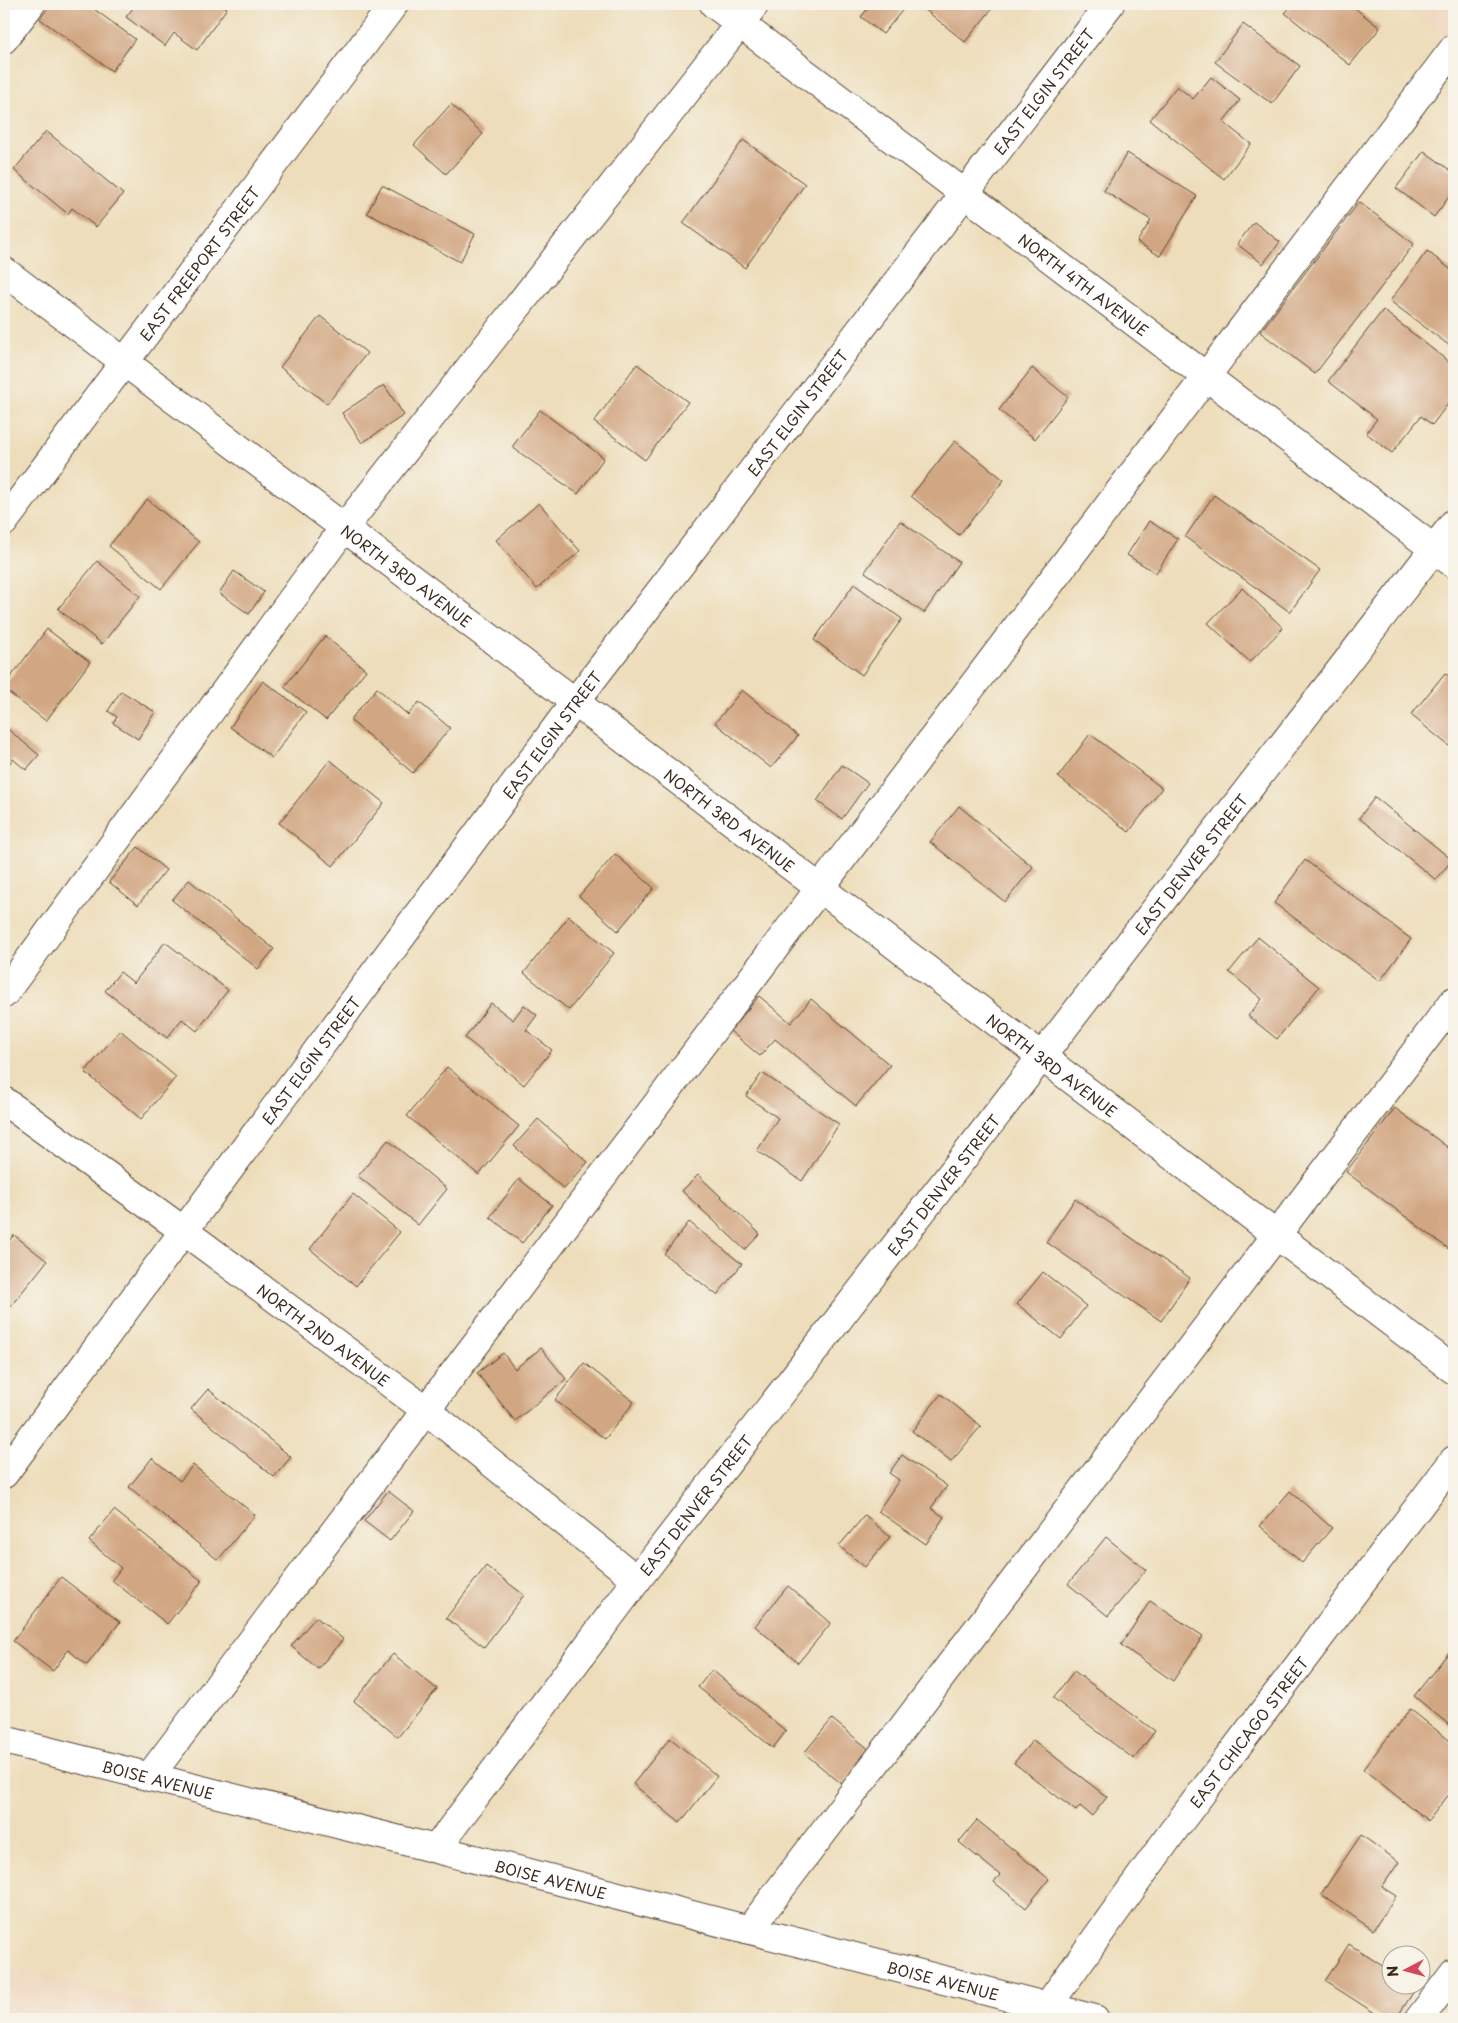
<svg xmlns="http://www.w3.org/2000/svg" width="1458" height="2023" viewBox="0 0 1458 2023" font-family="'Playpen Sans',sans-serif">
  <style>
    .built { fill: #efd6bc }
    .building { fill: #d1a682 }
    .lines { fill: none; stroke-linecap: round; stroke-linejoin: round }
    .minor-casing { stroke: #564535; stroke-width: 30 }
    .minor { stroke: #fff; stroke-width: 28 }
    .labels { text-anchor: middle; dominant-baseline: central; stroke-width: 4; stroke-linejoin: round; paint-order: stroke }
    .street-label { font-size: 15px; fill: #3b2a1e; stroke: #f7f3e8 }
  </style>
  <rect width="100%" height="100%" fill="#f7f3e8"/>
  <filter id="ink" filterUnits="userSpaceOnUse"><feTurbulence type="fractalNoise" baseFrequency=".02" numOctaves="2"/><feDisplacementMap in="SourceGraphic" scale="10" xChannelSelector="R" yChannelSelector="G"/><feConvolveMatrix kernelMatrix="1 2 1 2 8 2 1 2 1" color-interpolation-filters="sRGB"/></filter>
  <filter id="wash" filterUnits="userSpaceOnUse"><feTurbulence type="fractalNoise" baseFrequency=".0096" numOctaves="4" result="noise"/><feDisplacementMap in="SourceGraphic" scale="20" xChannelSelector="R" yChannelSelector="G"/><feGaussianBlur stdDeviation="1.12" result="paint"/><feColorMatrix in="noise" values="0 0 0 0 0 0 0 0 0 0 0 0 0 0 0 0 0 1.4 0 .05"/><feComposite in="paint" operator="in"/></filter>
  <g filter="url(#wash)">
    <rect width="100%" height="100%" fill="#edddba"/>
    <!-- built -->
    <g class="built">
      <path d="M1400,4H1454V44Z"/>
      <path d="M15,1967L209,2019H4V1982Z"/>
    </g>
    <g id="blocks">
      <!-- building -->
      <g class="building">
        <path d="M51,4H87L135,39L112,71L40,19Z"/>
        <path d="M136,4H220L227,8L197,50L174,33L165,46L126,17Z"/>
        <path d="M871,4H901L905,7L883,34L861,17Z"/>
        <path d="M918,4H996L965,42Z"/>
        <path d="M1293,4H1350L1380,28L1350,65L1285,13Z"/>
        <path d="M1243,24L1300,66L1272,104L1215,62Z"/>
        <path d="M1211,77L1240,100L1223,122L1251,144L1224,179L1150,120L1177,86L1193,99Z"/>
        <path d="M451,104L483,134L446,174L414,145Z"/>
        <path d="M46,131L123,194L96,227L72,208L68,214L14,170Z"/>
        <path d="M743,140L805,184L745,268L683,223Z"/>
        <path d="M1424,151L1454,173V190L1434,217L1396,188Z"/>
        <path d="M1127,153L1197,196L1160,256L1137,242L1151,220L1104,191Z"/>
        <path d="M382,185L475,234L460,262L367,213Z"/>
        <path d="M1359,202L1414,244L1315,374L1260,332Z"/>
        <path d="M1254,222L1280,242L1263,264L1237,244Z"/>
        <path d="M1427,251L1454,272V349L1390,301Z"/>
        <path d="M1383,310L1454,366V396L1432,425L1421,416L1392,453L1366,433L1377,419L1328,381Z"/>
        <path d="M320,316L367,353L327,404L280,367Z"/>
        <path d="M637,364L688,402L645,460L594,422Z"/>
        <path d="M1032,368L1068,397L1035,439L999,410Z"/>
        <path d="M384,385L404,415L362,443L342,413Z"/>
        <path d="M540,410L604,458L578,494L512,447Z"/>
        <path d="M955,441L1004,480L959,535L911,496Z"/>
        <path d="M1214,495L1320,570L1290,612L1185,537Z"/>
        <path d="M147,499L199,542L161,589L109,546Z"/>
        <path d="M539,503L580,551L537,589L496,540Z"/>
        <path d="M900,521L959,562L924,613L865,572Z"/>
        <path d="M1149,521L1178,539L1156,573L1127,555Z"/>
        <path d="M97,561L140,596L102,644L58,609Z"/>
        <path d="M234,571L264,592L249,614L219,593Z"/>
        <path d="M854,584L902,619L862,675L814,640Z"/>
        <path d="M1242,588L1283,628L1250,662L1208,623Z"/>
        <path d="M47,629L90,662L46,721L4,689V686Z"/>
        <path d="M325,636L366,670L326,720L284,687Z"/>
        <path d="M1445,673L1454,680V750L1411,715Z"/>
        <path d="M263,681L306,712L272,758L230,727Z"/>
        <path d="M377,688L408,715L419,702L450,728L413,773L350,720Z"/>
        <path d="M742,690L798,736L771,768L715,723Z"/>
        <path d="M121,691L155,712L138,739L113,723L117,717L108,711Z"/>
        <path d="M4,726L39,755L26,770L13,759L4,770Z"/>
        <path d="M1090,734L1162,788L1129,832L1058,777Z"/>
        <path d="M330,760L384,803L333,866L279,823Z"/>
        <path d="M842,765L868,783L842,819L817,801Z"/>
        <path d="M1375,797L1452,860L1436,880L1359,818Z"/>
        <path d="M959,806L1033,867L1005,902L930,842Z"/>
        <path d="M138,847L166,870L138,905L109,882Z"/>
        <path d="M615,854L654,888L618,931L579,896Z"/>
        <path d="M1305,860L1411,939L1380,981L1274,903Z"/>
        <path d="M189,880L274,949L258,969L172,900Z"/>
        <path d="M569,916L614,953L569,1010L524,973Z"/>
        <path d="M1258,937L1319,987L1277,1039L1248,1016L1262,999L1229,972Z"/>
        <path d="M165,942L228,990L197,1031L182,1019L167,1038L105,991L120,972L134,983Z"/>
        <path d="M759,996L791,1023L811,999L890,1065L856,1106L775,1039L760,1056L730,1031Z"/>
        <path d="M491,1003L513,1020L524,1005L537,1015L526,1030L552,1050L524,1085L465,1038Z"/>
        <path d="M120,1030L176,1077L141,1119L85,1072Z"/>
        <path d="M447,1067L519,1126L479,1175L407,1116Z"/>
        <path d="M762,1073L839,1124L802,1181L757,1151L778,1118L746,1096Z"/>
        <path d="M1395,1108L1454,1152V1253L1346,1172Z"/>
        <path d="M538,1119L588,1162L564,1189L514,1146Z"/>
        <path d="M388,1140L447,1189L418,1225L358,1176Z"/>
        <path d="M698,1175L760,1234L745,1250L682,1191Z"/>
        <path d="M519,1179L552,1205L522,1243L490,1217Z"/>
        <path d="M353,1194L400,1232L356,1286L310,1249Z"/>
        <path d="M1075,1199L1190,1278L1161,1321L1046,1242Z"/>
        <path d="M689,1222L742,1264L717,1295L664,1254Z"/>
        <path d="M14,1235L47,1261L10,1307L4,1302V1247Z"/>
        <path d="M1043,1272L1086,1306L1061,1339L1017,1304Z"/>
        <path d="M541,1348L566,1379L515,1421L477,1373L503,1353L515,1369Z"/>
        <path d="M584,1363L634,1402L605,1439L555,1400Z"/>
        <path d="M208,1389L291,1457L274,1477L191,1409Z"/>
        <path d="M941,1394L981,1426L951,1462L912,1431Z"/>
        <path d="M902,1455L947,1486L931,1508L944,1517L926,1544L878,1511L899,1480L889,1473Z"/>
        <path d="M152,1458L180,1481L193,1465L255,1515L218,1560L129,1487Z"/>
        <path d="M388,1491L414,1511L390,1541L364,1521Z"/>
        <path d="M1290,1491L1332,1528L1302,1563L1260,1526Z"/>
        <path d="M114,1510L202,1581L167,1624L112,1580L121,1568L89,1541Z"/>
        <path d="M865,1515L890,1537L865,1567L839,1546Z"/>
        <path d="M1106,1537L1146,1570L1108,1616L1068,1584Z"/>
        <path d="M486,1566L524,1595L484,1647L446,1618Z"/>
        <path d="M61,1577L120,1622L87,1665L68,1650L53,1671L13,1641Z"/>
        <path d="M788,1586L831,1623L798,1663L755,1626Z"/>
        <path d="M1150,1601L1203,1636L1173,1681L1121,1645Z"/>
        <path d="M316,1617L343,1639L318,1669L291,1646Z"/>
        <path d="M1454,1646V1729L1414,1696Z"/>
        <path d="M393,1654L437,1689L398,1737L354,1701Z"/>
        <path d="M712,1670L786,1731L773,1748L698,1687Z"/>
        <path d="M1074,1671L1155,1731L1134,1759L1053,1698Z"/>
        <path d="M1410,1709L1454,1744V1788L1428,1821L1363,1769Z"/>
        <path d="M832,1719L871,1751L843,1785L804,1753Z"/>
        <path d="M670,1738L717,1776L680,1823L633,1784Z"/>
        <path d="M1033,1740L1107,1797L1092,1816L1080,1806L1076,1811L1014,1763Z"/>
        <path d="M977,1820L1049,1879L1026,1908L994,1882L1000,1875L959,1842Z"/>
        <path d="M1361,1835L1399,1862L1382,1887L1396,1896L1373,1930L1321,1894Z"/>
        <path d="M1349,1944L1390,1971V1986H1413L1416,1988L1396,2019H1384L1325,1981Z"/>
      </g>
    </g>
  </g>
  <g filter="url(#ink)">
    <use href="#blocks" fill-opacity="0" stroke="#564535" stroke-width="1"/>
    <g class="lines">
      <!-- minor casing -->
      <g class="minor-casing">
        <g id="minor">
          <path id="s1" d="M714,4L1454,564"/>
          <path d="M4,39L31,4"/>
          <path id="s2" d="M4,271L575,702L1454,1370"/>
          <path id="s3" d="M4,522L394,4"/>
          <path d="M4,994L344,528L755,4"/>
          <path id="s4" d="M4,1101L184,1231L426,1410L637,1580"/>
          <path id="s5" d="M4,1474L575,702L1110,4"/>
          <path id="s6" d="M4,1740L436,1849L1095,2019"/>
          <path d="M149,1777L1454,48"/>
          <path id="s7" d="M436,1849L637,1580L1454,523"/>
          <path d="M749,1930L1454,1001"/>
          <path id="s8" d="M1038,2019L1176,1827L1454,1460"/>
          <path d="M1419,2019L1454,1973"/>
        </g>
      </g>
      <!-- minor -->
      <use href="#minor" class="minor"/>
    </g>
  </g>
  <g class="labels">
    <!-- street labels -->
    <g class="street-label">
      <text stroke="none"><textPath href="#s5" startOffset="1730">EAST ELGIN STREET</textPath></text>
      <text stroke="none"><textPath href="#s3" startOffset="324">EAST FREEPORT STREET</textPath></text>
      <text stroke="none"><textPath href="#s1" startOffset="464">NORTH 4TH AVENUE</textPath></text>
      <text stroke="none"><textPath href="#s5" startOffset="1325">EAST ELGIN STREET</textPath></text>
      <text stroke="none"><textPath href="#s2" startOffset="505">NORTH 3RD AVENUE</textPath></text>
      <text stroke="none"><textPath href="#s5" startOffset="920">EAST ELGIN STREET</textPath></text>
      <text stroke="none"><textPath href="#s2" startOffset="910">NORTH 3RD AVENUE</textPath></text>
      <text stroke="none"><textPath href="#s7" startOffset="1241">EAST DENVER STREET</textPath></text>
      <text stroke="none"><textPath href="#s5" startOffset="515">EAST ELGIN STREET</textPath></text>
      <text stroke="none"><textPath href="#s2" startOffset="1315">NORTH 3RD AVENUE</textPath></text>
      <text stroke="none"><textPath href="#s7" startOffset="836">EAST DENVER STREET</textPath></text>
      <text stroke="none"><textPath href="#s4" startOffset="396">NORTH 2ND AVENUE</textPath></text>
      <text stroke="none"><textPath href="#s7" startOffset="431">EAST DENVER STREET</textPath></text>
      <text stroke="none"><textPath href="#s8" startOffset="356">EAST CHICAGO STREET</textPath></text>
      <text stroke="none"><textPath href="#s6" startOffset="159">BOISE AVENUE</textPath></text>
      <text stroke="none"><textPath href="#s6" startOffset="564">BOISE AVENUE</textPath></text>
      <text stroke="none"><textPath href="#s6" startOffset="969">BOISE AVENUE</textPath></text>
    </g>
  </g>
  <!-- margin -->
  <rect width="1458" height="2023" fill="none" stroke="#f7f3e8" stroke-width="20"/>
  <!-- north arrow -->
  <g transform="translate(1406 1970) rotate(264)"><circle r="24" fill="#f7f3e8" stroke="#aca397"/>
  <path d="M0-4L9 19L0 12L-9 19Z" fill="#d1495b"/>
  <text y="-8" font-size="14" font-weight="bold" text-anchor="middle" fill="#3b2a1e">N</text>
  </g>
</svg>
